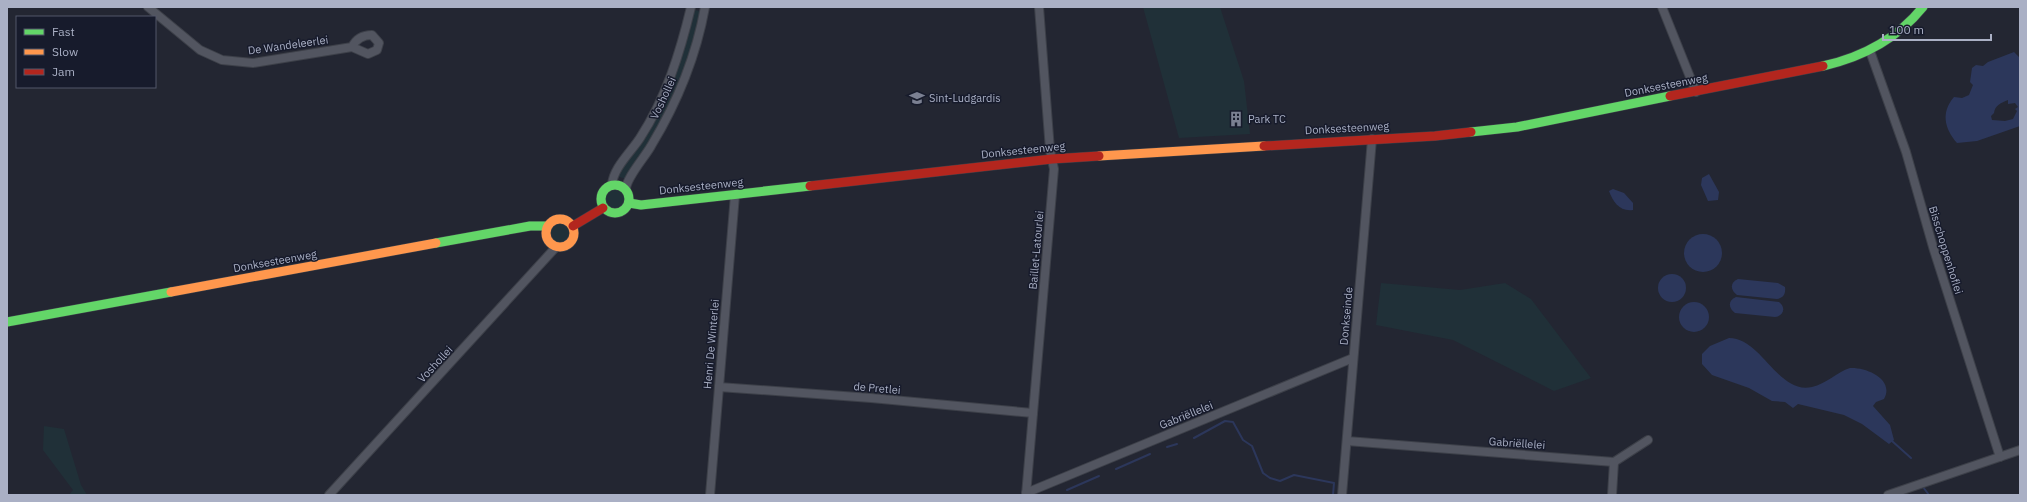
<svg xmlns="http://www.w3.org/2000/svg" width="2027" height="502" viewBox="0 0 2027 502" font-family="'IBM Plex Sans',sans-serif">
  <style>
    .green { fill: #203038 }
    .water { fill: #2c375b; fill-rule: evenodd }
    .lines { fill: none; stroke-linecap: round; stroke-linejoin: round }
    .stream { stroke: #2c375b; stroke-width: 2 }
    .street-casing { stroke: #3d4049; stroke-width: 10 }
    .fast-casing { stroke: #3d4049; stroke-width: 10 }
    .slow-casing { stroke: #3d4049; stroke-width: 10 }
    .jam-casing { stroke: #3d4049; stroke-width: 10 }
    .street { stroke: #525560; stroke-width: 8 }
    .fast { stroke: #63d668; stroke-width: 9 }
    .slow { stroke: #ff974d; stroke-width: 9 }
    .jam { stroke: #b3261e; stroke-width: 9 }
    .labels { text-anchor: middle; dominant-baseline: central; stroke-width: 3; stroke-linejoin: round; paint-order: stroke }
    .street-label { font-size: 11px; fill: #aab0c5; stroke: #171b2c }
    .poi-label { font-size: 11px; fill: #aab0c5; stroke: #171b2c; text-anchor: start }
  </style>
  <rect width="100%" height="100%" fill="#232632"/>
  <!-- green -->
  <g class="green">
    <path d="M1143,7H1220L1244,81L1250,134L1179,138Z"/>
    <path d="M695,10L699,11L700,14C691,53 679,92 659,127C649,144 637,161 626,179L617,176L639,145L672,83Z"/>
    <circle cx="615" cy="199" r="11"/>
    <circle cx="560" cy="233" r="11"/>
    <path d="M1381,283L1460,290L1505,283L1531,299L1591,378L1554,391L1453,340L1376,325Z"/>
    <path d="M44,426L64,429L81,485L87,495H69L73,490L43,450Z"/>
  </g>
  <!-- water -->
  <g class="water">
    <path d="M2014,52L2020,58V126L1977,141L1957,143C1944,128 1941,112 1954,97L1962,98L1969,95L1973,85L1970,82L1972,68L1976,65L1983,66L1988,62ZM2008,100V104L2015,103L2018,107L2015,109L2017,111L2013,119L2005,121L1992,120L1991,116L1994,113C1995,105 2001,103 2008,100Z"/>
    <path d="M1709,174L1719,192L1718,200L1708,201L1701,185L1702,178Z"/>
    <path d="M1613,189L1624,193L1633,203V210C1620,212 1613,202 1609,191Z"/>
    <circle cx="1703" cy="253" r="19"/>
    <circle cx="1672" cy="288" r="14"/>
    <path d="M1738,279L1778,283L1785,287C1786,294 1783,298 1777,299L1737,295C1730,290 1730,282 1738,279Z"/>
    <path d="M1736,297L1779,302C1786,307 1784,316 1775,317L1735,313C1728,308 1728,300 1736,297Z"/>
    <circle cx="1694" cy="317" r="15"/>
    <path d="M1729,338C1762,338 1778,395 1812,387C1826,384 1837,372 1850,368C1866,367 1895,379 1884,399L1876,402L1873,406L1890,425L1894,440L1889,444L1862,424L1844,415L1798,404L1793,408L1785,402L1772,401L1749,388L1712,375L1702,364V354L1710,346Z"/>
  </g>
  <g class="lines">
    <!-- stream -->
    <g class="stream">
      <path d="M1194,438L1225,421L1233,422L1243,440L1252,446L1263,473L1270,478L1280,481L1294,475L1334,483L1333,495"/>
      <path d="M1892,441L1911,458"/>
      <path d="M1167,447L1177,444"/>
      <path d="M1116,469L1150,454"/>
      <path d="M1923,487L1929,495"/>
      <path d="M1067,490L1099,476"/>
      <path d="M1055,495H1056"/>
    </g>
    <!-- street casing -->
    <g class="street-casing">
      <g id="street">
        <path d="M148,7L200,50L222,60L253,63L352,47L368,54L377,50L379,43L372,35C363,35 356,39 352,47"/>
        <path d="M1662,7L1696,92"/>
        <path d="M1870,51L1906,152L1933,247L2000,457"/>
        <path d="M612,185C613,168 631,152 640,138C666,98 680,53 691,7"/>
        <path d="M626,190C625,179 645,157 651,146C677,103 696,57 705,7"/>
        <path d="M719,387L871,398L1033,413"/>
        <path d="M1347,441L1614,462"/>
        <path d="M1614,462L1648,440"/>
        <path d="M1026,493L1353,358"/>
        <path d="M329,495L556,247"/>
        <path d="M710,495L735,195"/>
        <path d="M1026,495L1054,169L1050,150L1039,7"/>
        <path d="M1342,495L1372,139"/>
        <path d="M1612,495L1614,462"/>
        <path d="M1888,495L2020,450"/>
      </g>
    </g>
    <!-- fast casing -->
    <g class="fast-casing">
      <g id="fast">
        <path d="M1823,66C1863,57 1897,39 1923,7"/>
        <path d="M1471,132L1517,127L1670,96"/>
        <circle cx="615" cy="199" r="14"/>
        <path d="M629,203L641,205L810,186"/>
        <path d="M436,243L530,226H547"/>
        <path d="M7,322L171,292"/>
      </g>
    </g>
    <!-- slow casing -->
    <g class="slow-casing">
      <g id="slow">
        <path d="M1099,156L1264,146"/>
        <circle cx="560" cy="233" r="14"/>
        <path d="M171,292L436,243"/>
      </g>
    </g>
    <!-- jam casing -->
    <g class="jam-casing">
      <g id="jam">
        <path d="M1670,96L1823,66"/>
        <path d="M1264,146L1435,136L1471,132"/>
        <path d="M810,186L1052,159L1099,156"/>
        <path d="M573,226L603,208"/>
      </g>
    </g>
    <!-- street -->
    <use href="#street" class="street"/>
    <!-- fast -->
    <use href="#fast" class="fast"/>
    <!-- slow -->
    <use href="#slow" class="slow"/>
    <!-- jam -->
    <use href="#jam" class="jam"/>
  </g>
  <!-- icons -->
  <defs>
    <g id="school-bare" transform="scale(1.2)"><path d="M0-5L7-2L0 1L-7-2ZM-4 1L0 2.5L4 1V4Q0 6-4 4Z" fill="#7b8092" stroke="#171b2c" stroke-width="2.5" paint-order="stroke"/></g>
    <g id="building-bare" transform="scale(1.2)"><path d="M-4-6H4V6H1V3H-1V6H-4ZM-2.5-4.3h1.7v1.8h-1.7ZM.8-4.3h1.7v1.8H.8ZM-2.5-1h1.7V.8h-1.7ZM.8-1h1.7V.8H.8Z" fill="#7b8092" stroke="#171b2c" stroke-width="2.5" paint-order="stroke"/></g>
  </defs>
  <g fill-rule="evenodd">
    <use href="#school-bare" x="917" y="98"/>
    <use href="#building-bare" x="1236" y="119"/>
  </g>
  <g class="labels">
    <!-- street labels -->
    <g class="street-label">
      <text transform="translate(288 45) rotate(-8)">De Wandeleerlei</text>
      <text transform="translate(1666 85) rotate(-11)">Donksesteenweg</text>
      <text transform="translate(663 98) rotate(-65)">Voshollei</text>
      <text transform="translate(1347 128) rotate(-3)">Donksesteenweg</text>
      <text transform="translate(1023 150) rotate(-6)">Donksesteenweg</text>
      <text transform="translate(701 186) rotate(-6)">Donksesteenweg</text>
      <text transform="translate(1036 250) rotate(-85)">Baillet-Latourlei</text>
      <text transform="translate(1946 250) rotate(73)">Bisschoppenhoflei</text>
      <text transform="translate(275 261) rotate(-10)">Donksesteenweg</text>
      <text transform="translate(1346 316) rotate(-85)">Donkseinde</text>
      <text transform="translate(711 344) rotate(-85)">Henri De Winterlei</text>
      <text transform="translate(435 364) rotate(-47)">Voshollei</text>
      <text transform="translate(877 388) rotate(5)">de Pretlei</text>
      <text transform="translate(1186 415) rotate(-22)">Gabriëllelei</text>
      <text transform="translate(1517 443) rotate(4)">Gabriëllelei</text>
    </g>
    <!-- poi labels -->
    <g class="poi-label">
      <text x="929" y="98">Sint-Ludgardis</text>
      <text x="1248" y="119">Park TC</text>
    </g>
  </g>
  <!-- border -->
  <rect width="2027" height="502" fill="none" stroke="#aab0c5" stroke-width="16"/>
  <!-- legend -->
  <rect x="16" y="16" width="140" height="72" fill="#171b2c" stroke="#525769"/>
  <rect x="24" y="29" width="20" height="6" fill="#63d668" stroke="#525769"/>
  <text x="52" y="36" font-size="12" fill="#aab0c5">Fast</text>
  <rect x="24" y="49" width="20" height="6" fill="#ff974d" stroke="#525769"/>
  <text x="52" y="56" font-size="12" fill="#aab0c5">Slow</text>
  <rect x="24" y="69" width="20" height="6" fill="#b3261e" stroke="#525769"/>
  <text x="52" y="76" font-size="12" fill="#aab0c5">Jam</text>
  <!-- scale -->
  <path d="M1883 34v6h108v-6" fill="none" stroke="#aab0c5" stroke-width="2"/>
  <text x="1889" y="34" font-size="12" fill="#aab0c5" stroke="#171b2c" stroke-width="3" paint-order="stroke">100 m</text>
</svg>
